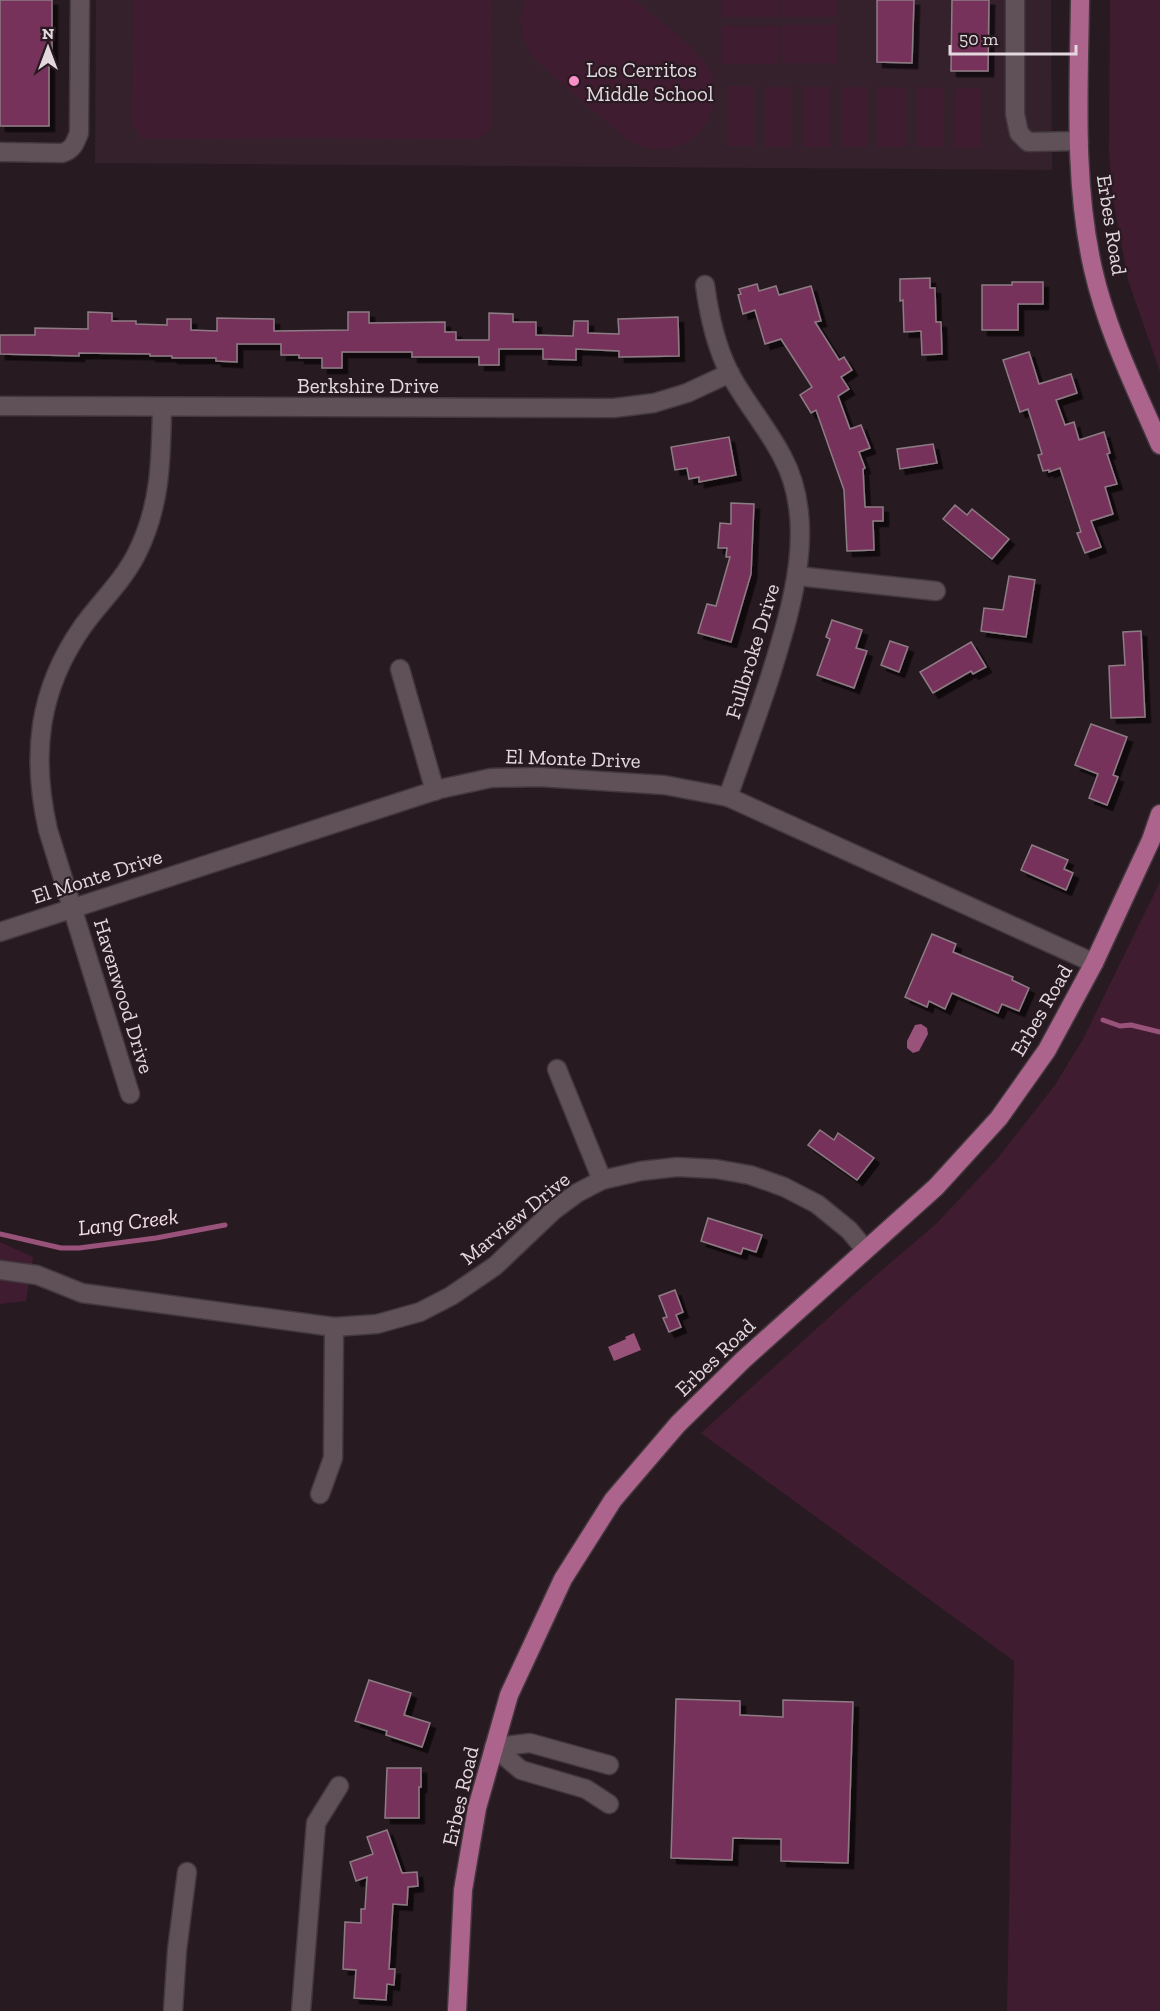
<svg xmlns="http://www.w3.org/2000/svg" width="1160" height="2011" viewBox="0 0 1160 2011" font-family="'Zilla Slab',serif">
  <style>
    .built { fill: #34212b }
    .green { fill: #401c30 }
    .water { fill: #995279 }
    .lines { fill: none; stroke-linecap: round; stroke-linejoin: round }
    .stream { stroke: #995279; stroke-width: 5 }
    .building { fill: #76335a; stroke: #8e7c85; stroke-width: 1.5; filter: url(#shadow) }
    .minor-casing { stroke: #42383d; stroke-width: 21 }
    .major-casing { stroke: #42383d; stroke-width: 21 }
    .minor { stroke: #605058; stroke-width: 18 }
    .major { stroke: #ac648c; stroke-width: 18 }
    .poi-dot { fill: #f98fc9; stroke: #281a21; stroke-width: 2 }
    .labels { text-anchor: middle; dominant-baseline: central; stroke-width: 4.5; stroke-linejoin: round; paint-order: stroke }
    .poi-label { font-size: 21px; fill: #e2d8dd; stroke: #281a21; text-anchor: start }
    .street-label { font-size: 21px; fill: #e2d8dd; stroke: #281a21 }
    .water-label { font-size: 22px; font-style: italic; fill: #f2dde7; stroke: #281a21 }
  </style>
  <defs>
    <filter id="shadow"><feDropShadow dx="5.5" dy="5.5" stdDeviation="0" flood-color="#0009"/></filter>
  </defs>
  <rect width="100%" height="100%" fill="#281a21"/>
  <!-- built -->
  <path class="built" d="M96,0H1051L1052,170L95,163Z"/>
  <!-- green -->
  <g class="green">
    <path d="M134,0H491L492,128L477,139L314,138L142,139L132,124Z"/>
    <path d="M526,0H635C653,16 700,50 709,69C714,77 715,87 714,96C712,143 663,162 626,139L532,57L522,35L520,19Z"/>
    <rect x="722" y="0" width="57" height="17"/>
    <rect x="781" y="0" width="56" height="17"/>
    <path d="M1110,0H1160V372L1128,280L1113,199L1109,150Z"/>
    <rect x="781" y="25" width="56" height="38"/>
    <path d="M722,26H779L778,64H722Z"/>
    <rect x="727" y="86" width="27" height="60"/>
    <rect x="765" y="87" width="27" height="60"/>
    <rect x="803" y="87" width="27" height="60"/>
    <rect x="841" y="87" width="27" height="60"/>
    <path d="M878,87L905,88V147H878Z"/>
    <path d="M917,87L944,88V147H917Z"/>
    <path d="M955,88H982V148H954Z"/>
    <path d="M1160,882V2011H1007L1014,1661L701,1433L867,1283L936,1224L997,1159L1055,1085L1083,1039Z"/>
    <path d="M0,1242L33,1257L26,1301L0,1304Z"/>
  </g>
  <!-- water -->
  <g class="water">
    <path d="M921,1024L927,1028L928,1034L919,1051L913,1053L907,1048V1041L915,1025Z"/>
    <path d="M634,1333L641,1350L614,1361L608,1347L626,1339L625,1337Z"/>
  </g>
  <g class="lines">
    <!-- stream -->
    <g class="stream">
      <path d="M1103,1020L1120,1026L1131,1025L1160,1032"/>
      <path d="M0,1234L61,1248H79L156,1238L225,1225"/>
    </g>
  </g>
  <!-- building -->
  <g class="building">
    <path d="M0,0H52V62H49V126H0Z"/>
    <path d="M877,0H914L912,63L877,62Z"/>
    <path d="M952,0H989L988,71H951Z"/>
    <path d="M930,278V288H935L936,322H941L942,354L922,355L921,331L904,332L903,300L900,301V279Z"/>
    <path d="M1012,282H1043V304H1018V330H982V285H1012Z"/>
    <path d="M757,284L759,291L776,286L779,295L811,286L821,321L815,322L839,360L844,357L852,370L841,377L849,389L838,396L850,429L861,425L870,448L859,452L865,468L863,469L865,507H883V521H873L874,550L847,551L844,490L816,410L811,413L800,395L812,387L781,339L765,344L755,310L743,314L738,295L741,294L739,289Z"/>
    <path d="M88,312L112,313V321H136V324L167,325V319H191V330L217,331V318L274,319V331L348,330V312H369V323L445,322V332H456V340H489V313L513,314V322H536V335L573,336L574,321H588V333L619,334L618,319L678,317L679,356L619,357V351L576,349V360L543,359V349H499V365H479V357H412V352H342V368H322V358H299V355H281V344H237V362L216,361V358H172V356H150V354L79,353V356L0,354V335H35V328L88,329Z"/>
    <path d="M1029,352L1039,384L1071,374L1077,393L1056,400L1065,425L1074,422L1079,440L1104,432L1110,453L1107,454L1117,484L1105,487L1113,514L1091,521L1101,547L1085,553L1077,533L1081,532L1060,468L1049,472V470L1043,471L1038,455L1042,454L1028,409L1020,412L1003,360Z"/>
    <path d="M729,437L736,475L699,482V477L689,479L687,468L675,470L671,447Z"/>
    <path d="M933,444L937,463L900,469L897,449Z"/>
    <path d="M731,503L754,504L751,574L731,642L698,633L707,604L716,606L730,557H726L727,548H718L720,523L731,524Z"/>
    <path d="M955,505L967,515L972,509L1009,539L992,559L943,519Z"/>
    <path d="M1009,576L1035,580L1026,637L981,631L984,608L1003,610Z"/>
    <path d="M832,620L862,630L856,648L867,651L854,688L817,675L830,639L826,637Z"/>
    <path d="M1141,631L1145,717L1111,718L1109,666L1125,665L1123,632Z"/>
    <path d="M890,641L908,647L899,672L881,665Z"/>
    <path d="M971,642L986,667L973,674L971,671L933,693L920,672Z"/>
    <path d="M1091,724L1127,737L1113,775L1118,777L1107,805L1089,798L1098,774L1075,765Z"/>
    <path d="M1032,845L1068,860L1064,869L1073,873L1066,890L1021,870Z"/>
    <path d="M932,934L956,944L953,952L1013,977L1012,980L1029,988L1019,1011L1002,1004L998,1013L952,993L945,1009L929,1001L927,1007L905,997Z"/>
    <path d="M820,1130L834,1140L838,1133L874,1158L857,1180L808,1145Z"/>
    <path d="M708,1218L762,1235L756,1252L743,1248L741,1254L701,1241Z"/>
    <path d="M675,1290L683,1312L676,1315L681,1327L669,1332L663,1318L667,1317L659,1296Z"/>
    <path d="M369,1680L411,1693L404,1715L430,1723L422,1747L386,1735L387,1731L355,1721Z"/>
    <path d="M676,1699L740,1701V1715L783,1717V1700L853,1702L848,1863L781,1861V1839L733,1838L732,1860L671,1858Z"/>
    <path d="M387,1768H421V1787H419V1818H385Z"/>
    <path d="M387,1830L402,1873L417,1872L418,1886L408,1887L407,1905L393,1904L389,1969H395L394,1985L387,1984L386,2000L354,1998L356,1970L343,1969L345,1922L361,1923V1909H365L367,1877L356,1881L350,1862L373,1854L367,1837Z"/>
  </g>
  <g class="lines">
    <!-- minor casing -->
    <g class="minor-casing">
      <g id="minor">
        <path d="M1015,0V114L1019,133L1028,142L1079,141"/>
        <path d="M0,152L62,153C73,150 75,143 79,133L80,0"/>
        <path d="M705,285C709,315 715,344 729,372C744,401 767,427 782,456C819,524 791,609 770,677C757,717 742,757 728,797"/>
        <path d="M0,406L614,408L654,403L687,393L730,373"/>
        <path d="M797,576L936,591"/>
        <path d="M400,669L435,791"/>
        <path d="M0,932L440,789L491,778L539,777L664,785L728,797L1094,963"/>
        <path d="M557,1069L602,1180"/>
        <path d="M130,1094L48,830C31,755 38,690 83,626C101,601 123,581 137,553C161,505 161,459 162,407"/>
        <path d="M0,1270L37,1275L82,1293L334,1327L377,1324L420,1312L451,1296L495,1266L554,1210L577,1193L602,1180L641,1171L677,1167L716,1169L750,1175L784,1187L817,1204L849,1230L865,1249"/>
        <path d="M320,1494L333,1458L334,1327"/>
        <path d="M494,1747L521,1770L586,1789L609,1804"/>
        <path d="M494,1747L530,1743L609,1765"/>
        <path d="M173,2011L177,1950L187,1872"/>
        <path d="M301,2011L316,1823L339,1786"/>
      </g>
    </g>
    <!-- major casing -->
    <g class="major-casing">
      <g id="major">
        <path d="M1080,0C1079,89 1073,181 1093,269C1107,331 1135,387 1160,445"/>
        <path d="M457,2011L463,1890L477,1808L509,1695L563,1579L613,1500L678,1424L743,1360L936,1187L999,1118L1047,1050L1094,963L1151,840L1160,814"/>
      </g>
    </g>
    <!-- minor -->
    <use href="#minor" class="minor"/>
    <!-- major -->
    <use href="#major" class="major"/>
  </g>
  <!-- markers -->
  <circle class="poi-dot" cx="574" cy="81" r="6"/>
  <g class="labels">
    <!-- poi labels -->
    <g class="poi-label">
      <text x="586" y="69">Los Cerritos<tspan x="586" dy="24">Middle School</tspan></text>
    </g>
    <!-- street labels -->
    <g class="street-label">
      <text transform="translate(1112 225) rotate(81)">Erbes Road</text>
      <text x="368" y="385">Berkshire Drive</text>
      <text transform="translate(752 651) rotate(-73)">Fullbroke Drive</text>
      <text transform="translate(573 758) rotate(2)">El Monte Drive</text>
      <text transform="translate(97 876) rotate(-18)">El Monte Drive</text>
      <text transform="translate(124 996) rotate(73)">Havenwood Drive</text>
      <text transform="translate(1041 1010) rotate(-60)">Erbes Road</text>
      <text transform="translate(515 1218) rotate(-39)">Marview Drive</text>
      <text transform="translate(715 1357) rotate(-44)">Erbes Road</text>
      <text transform="translate(460 1796) rotate(-77)">Erbes Road</text>
    </g>
    <!-- water labels -->
    <g class="water-label">
      <text transform="translate(128 1222) rotate(-7)">Lang Creek</text>
    </g>
  </g>
  <!-- north arrow -->
  <g transform="translate(48 48)" stroke="#281a21" stroke-width="4.5" paint-order="stroke">
  <path d="M0-4.5L10 22L0 15L-10 22Z" fill="#e2d8dd"/>
  <text y="-9" font-size="16" font-weight="bold" text-anchor="middle" fill="#e2d8dd">N</text>
  </g>
  <!-- scale -->
  <path d="M950 45v9h126v-9" fill="none" stroke="#e2d8dd" stroke-width="3"/>
  <text x="959" y="45" font-size="18" fill="#e2d8dd" stroke="#281a21" stroke-width="4.5" paint-order="stroke">50 m</text>
</svg>
